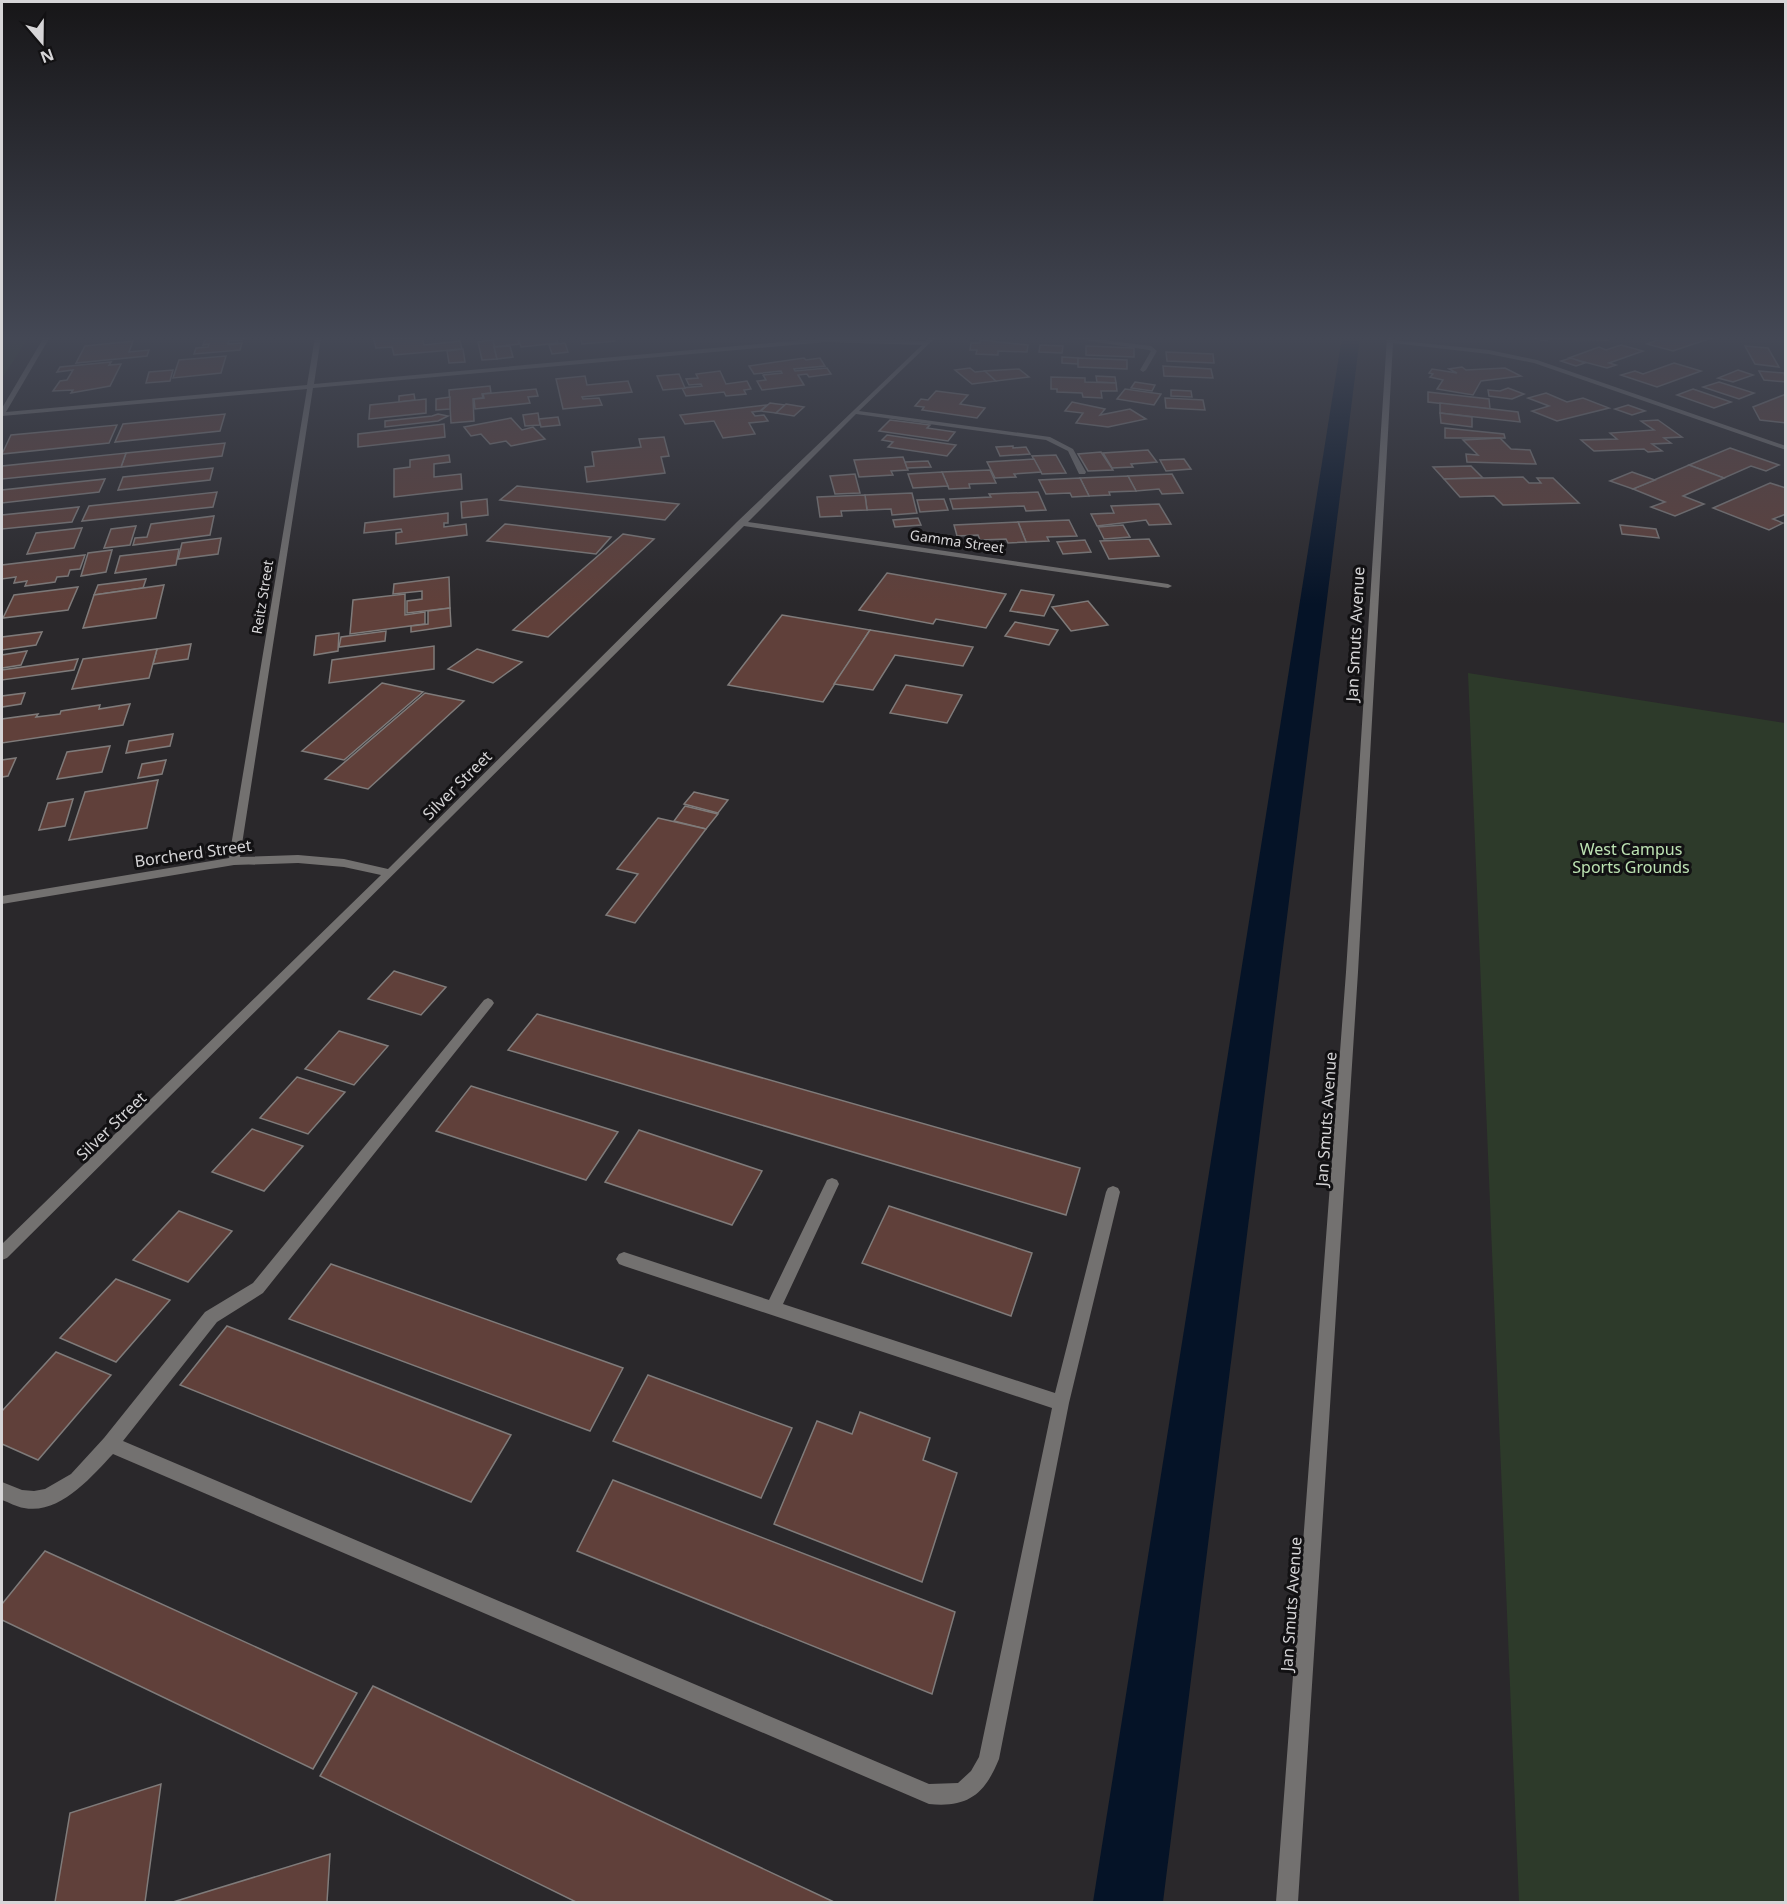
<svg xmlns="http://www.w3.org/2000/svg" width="1787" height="1904" viewBox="0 0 1787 1904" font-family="'Noto Sans',sans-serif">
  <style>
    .green { fill: #2d3a2a }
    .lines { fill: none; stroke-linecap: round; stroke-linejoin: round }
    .canal { fill: #051327; fill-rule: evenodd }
    .building { fill: #60403a; stroke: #7f7b7a; stroke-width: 1.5 }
    .street { fill: #737170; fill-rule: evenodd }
    .labels { text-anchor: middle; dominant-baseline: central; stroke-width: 6; stroke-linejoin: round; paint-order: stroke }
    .far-street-label { font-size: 14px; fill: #d6d5d7; stroke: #121113 }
    .street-label { font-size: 16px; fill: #d6d5d7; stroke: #121113 }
    .park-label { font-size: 16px; fill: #bde3b3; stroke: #121113 }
  </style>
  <rect width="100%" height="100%" fill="#2a282b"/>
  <!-- green -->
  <g class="green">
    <path d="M2,337H29L2,378Z"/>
    <path d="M1468,673L1785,723V1902H1519Z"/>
  </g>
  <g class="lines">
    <!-- canal -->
    <path class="canal" d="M1342,337H1360L1163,1902H1093Z"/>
  </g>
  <!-- building -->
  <g class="building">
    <path d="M244,337L243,340L229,341L228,344L242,343L240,350L194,354L196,348L208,347L209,344L203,345L206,338Z"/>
    <path d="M373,337H393V339L422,337L424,345L460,341L462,349L394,355L392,347L376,348Z"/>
    <path d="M492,337H517L519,344L494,347Z"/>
    <path d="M518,337H556L558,343L521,347Z"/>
    <path d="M580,337H613L615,341L582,344Z"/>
    <path d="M1527,337H1605L1608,340L1548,339L1547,341Z"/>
    <path d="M1649,337H1707L1711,338L1673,351L1647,344L1658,340Z"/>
    <path d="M493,340L497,359L482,360L478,342Z"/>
    <path d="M980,340L1028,345L1027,352L998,351V355L976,354L977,350H970L971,343H980Z"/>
    <path d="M133,341L129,352L149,350L147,356L76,363L85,346Z"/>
    <path d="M565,343L568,352L552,354L549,345Z"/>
    <path d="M1040,345L1063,346L1062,353L1039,352Z"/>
    <path d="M1621,345L1643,351L1609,363L1616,365L1607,368L1569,358L1599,347L1606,350Z"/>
    <path d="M510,346L513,357L497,359L494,347Z"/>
    <path d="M1086,346L1134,348V357L1086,355Z"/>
    <path d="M1745,346L1768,348L1779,367L1755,364Z"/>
    <path d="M463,349L465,362L449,363L447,351Z"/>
    <path d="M1166,352L1213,354L1214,363L1167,361Z"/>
    <path d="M226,356L221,373L173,378L179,360Z"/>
    <path d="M1062,357L1078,358V364L1062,363Z"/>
    <path d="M804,358L806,360L820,358L825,366L794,369L795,371L827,368L831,374L809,377L807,374L798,375L804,385L762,390L757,381L766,380L763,375L782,373L781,371L754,374L749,366Z"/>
    <path d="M1078,358L1127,360V369L1078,367Z"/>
    <path d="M1571,358L1585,363L1576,366L1561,361Z"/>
    <path d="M111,362L109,365L121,364L110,386L71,393L73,390L53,391L60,381L67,380L73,370L57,372L60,367Z"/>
    <path d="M1674,363L1701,371L1657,387L1621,375L1635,371L1643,374Z"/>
    <path d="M1163,366L1211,369L1213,378L1164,376Z"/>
    <path d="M1462,367L1466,370L1505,368L1521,376L1481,381L1473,395L1437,389L1443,380L1430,377L1433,374L1429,373L1432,369L1457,373L1449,369Z"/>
    <path d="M970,368L975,372L985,371L996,381L972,384L955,370Z"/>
    <path d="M1019,369L1029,377L996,381L985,371Z"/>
    <path d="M173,370L170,381L146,383L149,372Z"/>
    <path d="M1738,370L1753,375L1733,382L1718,378Z"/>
    <path d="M720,371L726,384L747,381L751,389L744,390L746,394L726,396L724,392L686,396L682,388L702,386L701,384L689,385L686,379L698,378L696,374Z"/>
    <path d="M1759,371L1784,373L1786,382L1764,380Z"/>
    <path d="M679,374L685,388L663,390L657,376Z"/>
    <path d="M585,376L587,385L628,381L632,392L582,397L583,399L599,398L602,405L563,409L556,379Z"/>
    <path d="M1096,376L1115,377L1116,383L1097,382Z"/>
    <path d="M1051,377L1085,378V382L1116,383L1117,391H1101L1102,398L1083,397L1082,393L1057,392V389H1051Z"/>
    <path d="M1135,382L1155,385L1152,391L1131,388Z"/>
    <path d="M1719,382L1754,393L1739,399L1703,387Z"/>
    <path d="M490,386L491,393L482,394L483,398L473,399L474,421L451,423L449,390Z"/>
    <path d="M1508,388L1524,394L1512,399L1489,396L1488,390L1500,391Z"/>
    <path d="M536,389L538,396L528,397L530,403L475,409L474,399L484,398L483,394Z"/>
    <path d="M1125,389L1161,394L1154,405L1117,399Z"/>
    <path d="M1693,389L1731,402L1714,408L1677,395Z"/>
    <path d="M1171,390L1191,391L1192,397L1171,396Z"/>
    <path d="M936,391L968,395L960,404L985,408L977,418L922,410L924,407L915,406L921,399L928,400Z"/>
    <path d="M1428,392L1489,399L1490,409L1428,402Z"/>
    <path d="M1546,393L1567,402L1583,398L1609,408L1557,421L1532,411L1549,406L1528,398Z"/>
    <path d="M414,394L415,400L399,402V396Z"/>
    <path d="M1786,394V423L1760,420L1753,407Z"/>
    <path d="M450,397V409L436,410V399Z"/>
    <path d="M1165,398L1203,400L1205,410L1166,408Z"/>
    <path d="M426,399V413L369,419L370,405Z"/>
    <path d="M1072,402L1105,409L1100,415L1130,409L1146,419L1108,427L1076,423L1083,413L1065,411Z"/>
    <path d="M770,403L785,405L776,413L761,411Z"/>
    <path d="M1440,403L1518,412L1520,422L1440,413Z"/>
    <path d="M786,404L804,407L794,416L776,413Z"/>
    <path d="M767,405L760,411L752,412L755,416L764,415L768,421L749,423L755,434L723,438L714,421L685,424L680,415Z"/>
    <path d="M1628,405L1645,411L1632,415L1615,409Z"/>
    <path d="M538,413L540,425L525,426L523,415Z"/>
    <path d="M1440,413L1472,417V427L1441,423Z"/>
    <path d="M225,414L220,431L115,442L123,424Z"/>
    <path d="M438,414L448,416L438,421L385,427V421L432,416Z"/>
    <path d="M558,417L560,425L541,427L539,419Z"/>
    <path d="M511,418L522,430L533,427L545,439L511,446L506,441L490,444L481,434L471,436L464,427Z"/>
    <path d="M890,420L930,425L927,428L955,432L948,441L879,431Z"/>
    <path d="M1658,420L1682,437L1664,438L1671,443L1652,444L1662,451L1648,452L1644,449L1594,451L1581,440L1617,439L1610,433L1654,430L1641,421Z"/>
    <path d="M444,424L445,437L358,447V434Z"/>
    <path d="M117,425L109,443L2,454L11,435Z"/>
    <path d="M1445,428L1504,434L1505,438H1445Z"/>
    <path d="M887,435L956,445L947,456L888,447L893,442L882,440Z"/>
    <path d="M664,437L669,456L661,457L665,473L587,482L585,467L594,466L592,452L641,447L639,439Z"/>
    <path d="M1500,438L1511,449L1530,450L1536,464L1467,462L1466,454L1478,455L1463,440Z"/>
    <path d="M225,443L222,456L121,467L126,453Z"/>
    <path d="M1013,446V448L1026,447L1030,454L1000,456L996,447Z"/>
    <path d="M1730,448L1779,465L1766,471L1751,466L1724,478L1689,465Z"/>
    <path d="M1148,450L1157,462L1131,464L1133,467L1112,468L1103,453Z"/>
    <path d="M1101,452L1113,470L1088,471L1078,454Z"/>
    <path d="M126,453L121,467L2,479V466Z"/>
    <path d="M449,455L450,462L434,464V477L461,474L462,489L394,497V469L410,467V460Z"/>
    <path d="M1056,455L1066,473L1042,474L1032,456Z"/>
    <path d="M903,457L908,470L891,471L893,475L859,477L854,460Z"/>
    <path d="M1034,459L1041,472L1014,474L1016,477L995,478L987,462Z"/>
    <path d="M1184,459L1191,469L1166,471L1160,460Z"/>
    <path d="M928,461L931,467L907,468L905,462Z"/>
    <path d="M1689,465L1724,478L1683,496L1704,504L1675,516L1651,507L1665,502L1633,489Z"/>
    <path d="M1471,466L1483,478L1444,479L1433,467Z"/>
    <path d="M213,468L210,480L118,490L123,477Z"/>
    <path d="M990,470L996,483L969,484L970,488L949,489L942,472Z"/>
    <path d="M942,472L948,486L913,488L908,474Z"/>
    <path d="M1632,472L1655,480L1633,489L1610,481Z"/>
    <path d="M855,474L860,493L835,494L830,476Z"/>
    <path d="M1172,474L1183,493L1162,494L1159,489L1136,491L1128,476Z"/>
    <path d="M1128,476L1136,491L1109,492L1110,495L1089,496L1080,478Z"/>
    <path d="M1523,477L1529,483H1541L1537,478H1553L1579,503L1503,505L1494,496L1460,497L1444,479Z"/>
    <path d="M1080,478L1089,496L1072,497L1070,493L1046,494L1039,480Z"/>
    <path d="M105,479L99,492L2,503V490Z"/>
    <path d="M1770,483L1786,488V514L1773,519L1783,523L1769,530L1713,508Z"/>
    <path d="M517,486L679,504L665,520L500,500Z"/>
    <path d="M217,492L213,507L82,521L89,506Z"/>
    <path d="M1038,492L1046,510L1026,511L1024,506L953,509L950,499L991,497L989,494Z"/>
    <path d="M912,493L917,513L892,515L891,509L867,510L865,495Z"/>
    <path d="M865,495L867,510L841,511L842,516L820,517L817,497Z"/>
    <path d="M487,499L488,515L462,518L461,502Z"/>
    <path d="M944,499L948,510L920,512L917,500Z"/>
    <path d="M1159,504L1171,524L1149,525L1146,520L1097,526L1091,514L1114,513L1111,506Z"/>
    <path d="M79,507L72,522L2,529V515Z"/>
    <path d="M448,513V523H444V527L466,524L467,535L396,544V533L402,532L401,529L364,533L365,523Z"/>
    <path d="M214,516L210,535L133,545L135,538L147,537L151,524Z"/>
    <path d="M918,518L921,525L895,527L893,520Z"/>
    <path d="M1069,520L1077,536L1047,537L1049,541L1026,542L1018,522Z"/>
    <path d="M1018,522L1026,542L1008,543L1006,539L980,540L978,535L957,536L954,525Z"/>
    <path d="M505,524L611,537L596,554L487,541Z"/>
    <path d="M1123,525L1130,537L1104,539L1098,527Z"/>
    <path d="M1620,525L1656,529L1659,538L1622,534Z"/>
    <path d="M136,526L130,545L104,548L111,529Z"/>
    <path d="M82,528L74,548L27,554L36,533Z"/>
    <path d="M623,534L654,539L548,637L513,630Z"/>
    <path d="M221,538L218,554L178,559L182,543Z"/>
    <path d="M1149,539L1159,556L1109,559L1100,541Z"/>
    <path d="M1085,540L1091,552L1063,554L1057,542Z"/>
    <path d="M179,549L176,565L115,573L120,556Z"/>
    <path d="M112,550L106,572L81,576L88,553Z"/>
    <path d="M85,555L80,569L70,570L68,576L57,577L55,582L25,586L27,581L14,583L16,577L2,579V565Z"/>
    <path d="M887,573L1006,594L986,628L936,619L933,624L859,610Z"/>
    <path d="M449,577L450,608L407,613V601L422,599V591L393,594L394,584Z"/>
    <path d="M146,579L143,588L94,595L98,585Z"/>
    <path d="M164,585L156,618L83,628L94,595Z"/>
    <path d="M78,587L68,610L3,618L14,595Z"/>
    <path d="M1021,590L1054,595L1044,616L1010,611Z"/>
    <path d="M405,594V615L425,612V624L350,634L353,600Z"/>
    <path d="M1088,601L1108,625L1071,631L1052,607Z"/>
    <path d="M450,608L451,626L411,632V626L428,624V611Z"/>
    <path d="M782,615L870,630L823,702L728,685Z"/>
    <path d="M1015,622L1058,630L1049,645L1005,636Z"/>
    <path d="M870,630L973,647L963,666L895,655L873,690L834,684Z"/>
    <path d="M386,631L385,641L339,647L341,637Z"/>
    <path d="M42,632L36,645L2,650V637Z"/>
    <path d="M339,633L338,651L314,655L316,636Z"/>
    <path d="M191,644L188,659L153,664L157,649Z"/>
    <path d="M434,646V669L329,683L332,660Z"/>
    <path d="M157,649L149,678L72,689L83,659Z"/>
    <path d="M477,649L522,662L493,683L448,669Z"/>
    <path d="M27,651L21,665L2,668V655Z"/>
    <path d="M78,659L74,670L2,680V670Z"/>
    <path d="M382,683L423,692L344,760L302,751Z"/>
    <path d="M906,685L962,695L947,723L890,713Z"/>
    <path d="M25,693L21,704L2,707V696Z"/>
    <path d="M425,693L464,701L368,789L325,779Z"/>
    <path d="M130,704L123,725L2,743V719L38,714L36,717L60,714L61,711L100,705L99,709Z"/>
    <path d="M173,734L170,746L126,753L129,741Z"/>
    <path d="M110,746L102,772L57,779L67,752Z"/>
    <path d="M16,758L8,776L2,777V760Z"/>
    <path d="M166,760L162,774L138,778L142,764Z"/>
    <path d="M158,780L147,828L69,840L85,792Z"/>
    <path d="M694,792L728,800L718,813L684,804Z"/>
    <path d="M73,799L65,826L39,830L48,803Z"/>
    <path d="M685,806L718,814L706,829L674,821Z"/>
    <path d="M658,818L706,829L635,923L606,915L638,874L617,869Z"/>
    <path d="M394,971L446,987L421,1015L368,999Z"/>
    <path d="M537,1014L1080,1168L1066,1215L508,1050Z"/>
    <path d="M339,1031L388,1046L354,1085L305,1069Z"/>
    <path d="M297,1077L345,1092L308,1134L260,1118Z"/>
    <path d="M471,1086L618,1132L586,1180L436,1131Z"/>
    <path d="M252,1129L303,1146L264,1191L212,1172Z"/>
    <path d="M639,1130L762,1171L732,1225L605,1182Z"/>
    <path d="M889,1206L1032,1253L1011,1316L862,1263Z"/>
    <path d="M179,1211L232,1231L188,1282L133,1260Z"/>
    <path d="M331,1264L623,1368L590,1431L289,1319Z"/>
    <path d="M116,1279L170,1300L116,1362L60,1338Z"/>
    <path d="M227,1326L511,1435L471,1502L180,1385Z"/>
    <path d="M56,1352L111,1375L38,1460L2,1444V1411Z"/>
    <path d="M648,1375L792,1428L761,1498L613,1441Z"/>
    <path d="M860,1412L930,1438L923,1460L957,1473L922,1582L774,1524L817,1421L852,1434Z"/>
    <path d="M613,1480L955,1612L932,1694L577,1551Z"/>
    <path d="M45,1551L357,1693L313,1769L2,1620V1604Z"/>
    <path d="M373,1686L834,1902H576L320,1776Z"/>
    <path d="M161,1784L145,1902H55L70,1813Z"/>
    <path d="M330,1854L327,1902H173Z"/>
  </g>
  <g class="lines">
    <!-- street -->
    <g class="street">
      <path d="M44,337H50L6,412L307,385L315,337H321L314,384L826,338L925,341L930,337H936L859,411L1050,437L1073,449L1086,472L1085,474H1079L1068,451L1046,440L856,414L748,522L1168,584L1172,586L1168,588L744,526L7,1258L2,1260V1244L381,875L344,867L298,863L234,865L2,904V896L229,858L307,389L2,416V408ZM826,342L922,345L738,521L388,869L344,859L298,855L240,857L313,388Z"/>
      <path d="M1064,337H1080L1151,346L1157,351L1146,370L1143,372L1140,370L1151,351L1149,350Z"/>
      <path d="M1387,337H1393V340L1489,350L1537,360L1786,446V450L1534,363L1489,354L1393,343L1358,972L1298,1902H1276L1346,972Z"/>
      <path d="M488,998L492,1000L494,1003L492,1006L263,1293L217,1322L123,1441L929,1784L958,1783L971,1771L979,1757L1052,1408L624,1266L619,1264L616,1259L619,1254L624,1252L769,1300L827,1180L832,1178L837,1180L839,1184L783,1304L1055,1393L1106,1192L1108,1188L1113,1186L1118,1188L1120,1192L1069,1403L999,1759C985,1794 968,1808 929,1804L113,1454C91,1477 60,1515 24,1508C16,1507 9,1502 2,1500V1482L22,1490L34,1491L45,1489L71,1474L104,1438L205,1312L253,1283L484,1000Z"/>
    </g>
  </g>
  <!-- sky -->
  <linearGradient id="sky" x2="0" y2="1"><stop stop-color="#171618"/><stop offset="0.56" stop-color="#444855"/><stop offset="1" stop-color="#444855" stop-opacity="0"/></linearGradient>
  <rect width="1787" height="604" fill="url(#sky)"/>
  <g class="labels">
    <!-- far-street labels -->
    <g class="far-street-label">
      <text transform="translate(957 541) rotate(8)">Gamma Street</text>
      <text transform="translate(262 597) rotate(-81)">Reitz Street</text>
    </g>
    <!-- street labels -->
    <g class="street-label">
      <text transform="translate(1355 634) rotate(-87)">Jan Smuts Avenue</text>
      <text transform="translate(457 785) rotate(-45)">Silver Street</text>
      <text transform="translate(193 853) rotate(-8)">Borcherd Street</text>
      <text transform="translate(1326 1119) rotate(-86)">Jan Smuts Avenue</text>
      <text transform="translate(111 1126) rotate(-44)">Silver Street</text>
      <text transform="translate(1291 1604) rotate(-86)">Jan Smuts Avenue</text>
    </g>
    <!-- park labels -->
    <g class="park-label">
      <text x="1631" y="849">West Campus<tspan x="1631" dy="18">Sports Grounds</tspan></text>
    </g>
  </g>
  <!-- border -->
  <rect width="1787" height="1904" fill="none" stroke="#d6d5d7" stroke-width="6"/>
  <!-- north arrow -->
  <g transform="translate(42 42) rotate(160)" stroke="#121113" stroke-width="4.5" paint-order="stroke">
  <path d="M0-4.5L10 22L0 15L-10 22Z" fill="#d6d5d7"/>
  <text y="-9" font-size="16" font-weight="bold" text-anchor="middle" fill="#d6d5d7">N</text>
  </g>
</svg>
